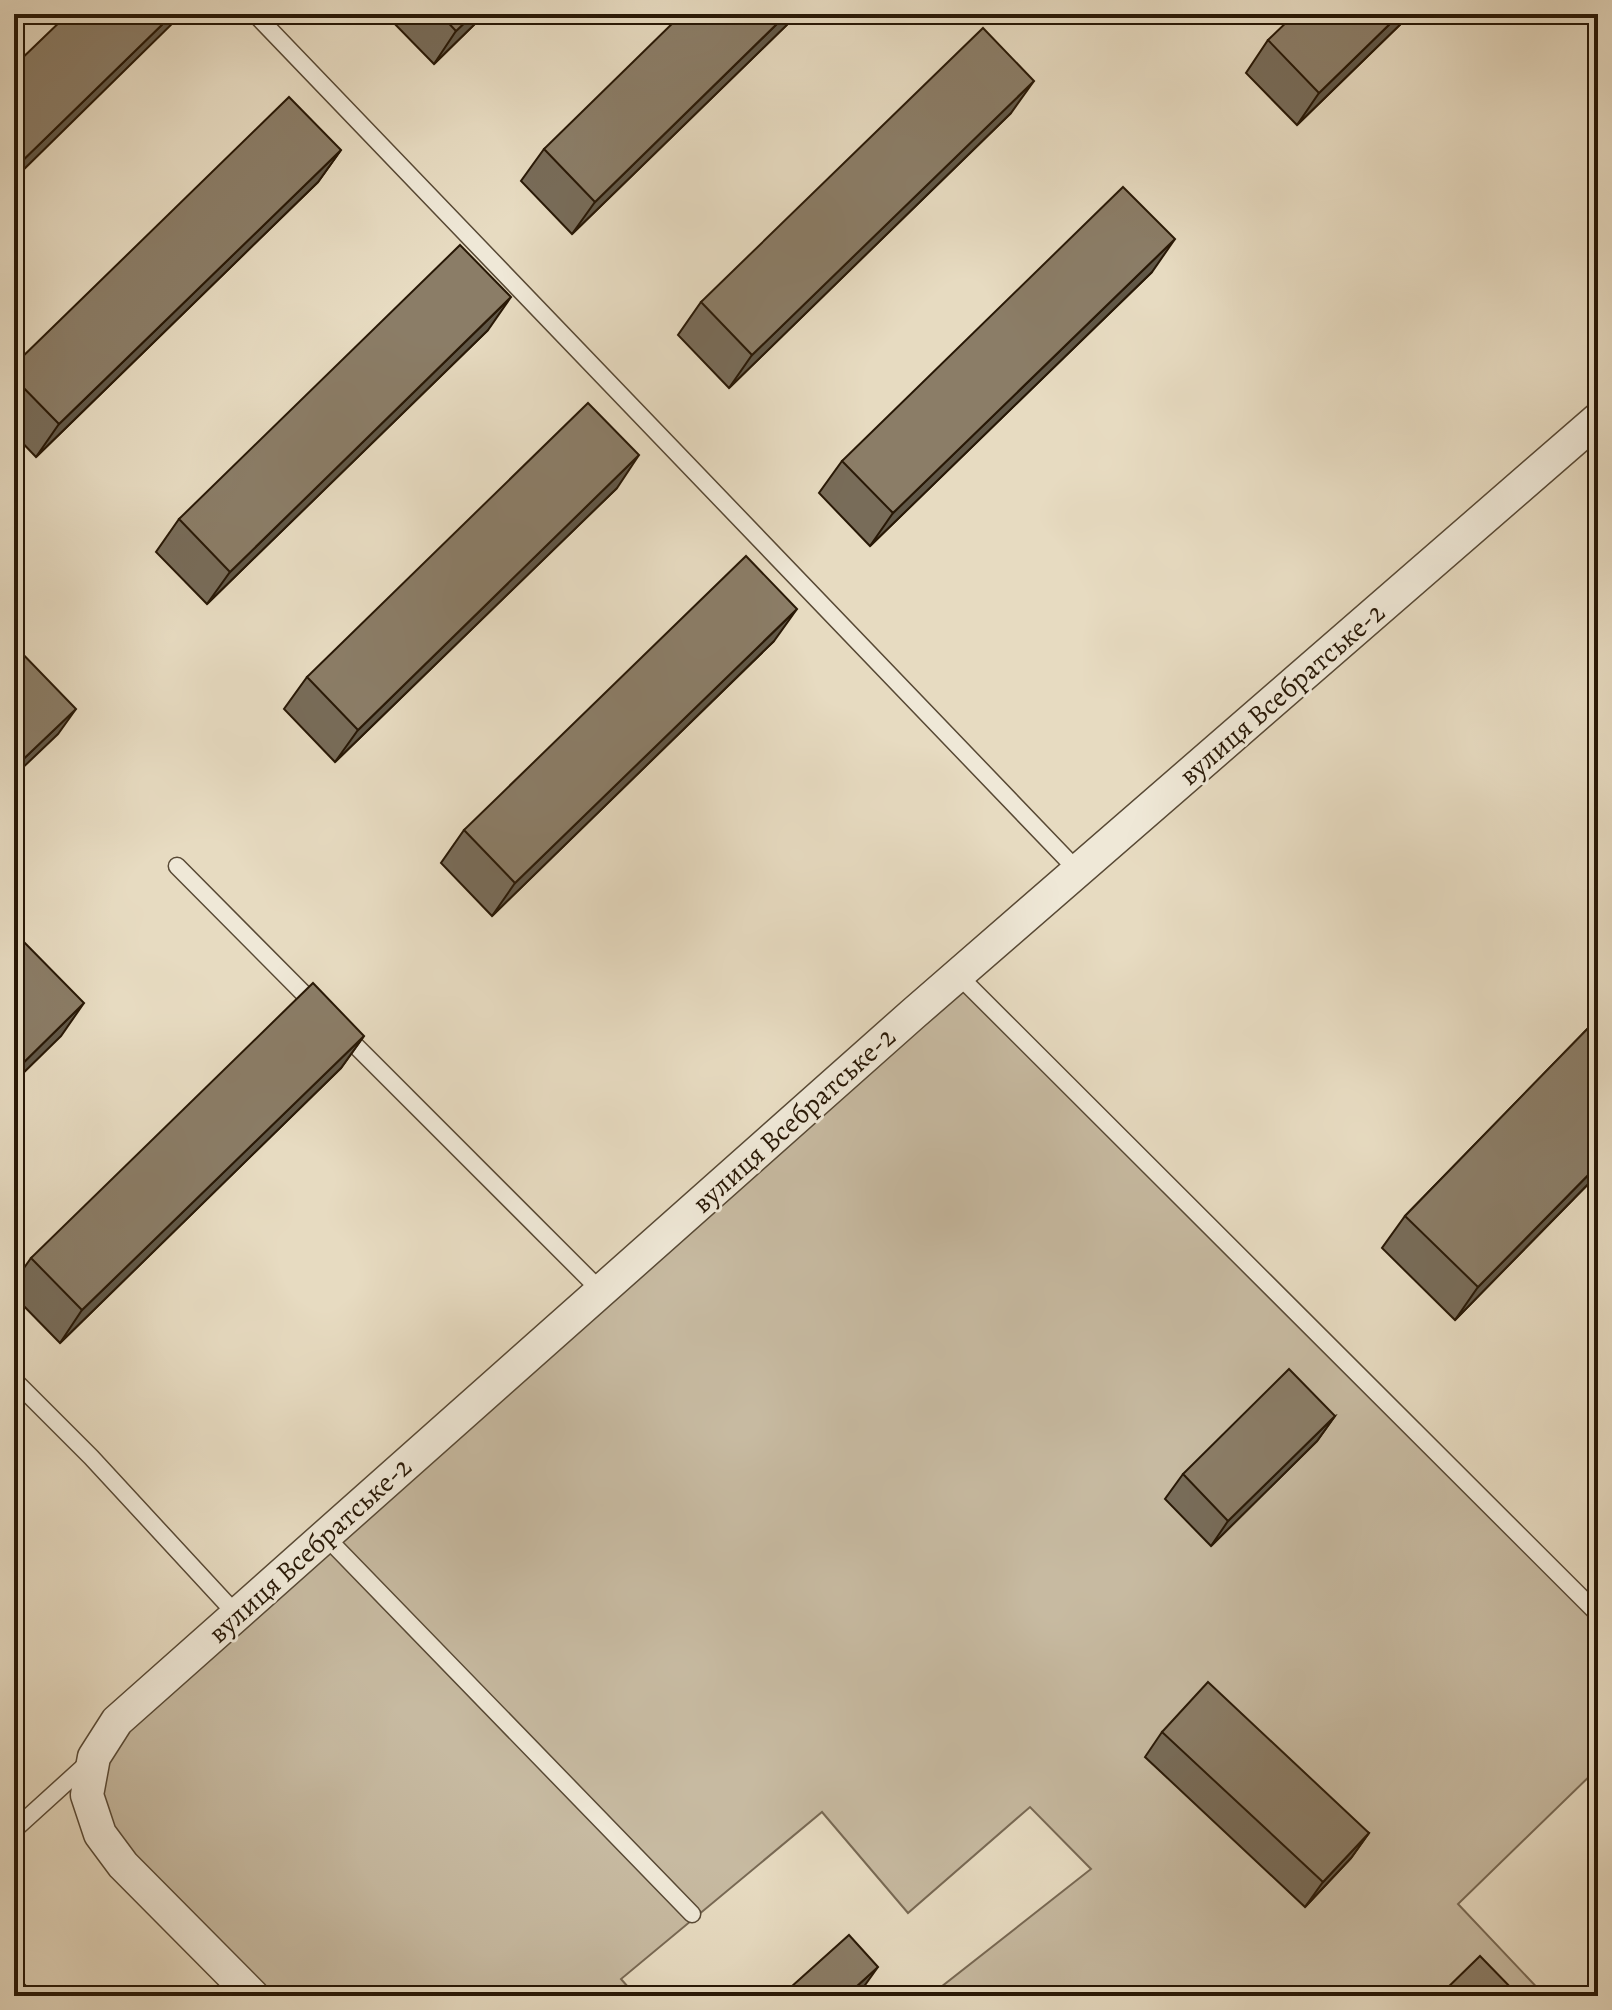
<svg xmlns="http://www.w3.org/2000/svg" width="1612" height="2010" viewBox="0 0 1612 2010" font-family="Alegreya,serif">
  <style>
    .green { fill: #c7baa1; stroke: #786954; stroke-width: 2 }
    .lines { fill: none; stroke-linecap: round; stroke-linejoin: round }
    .service-casing { stroke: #584935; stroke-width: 19 }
    .minor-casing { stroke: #584935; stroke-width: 35 }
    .service { stroke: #efe8d7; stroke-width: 16 }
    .minor { stroke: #efe8d7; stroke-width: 32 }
    .wall { fill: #786c59; stroke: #281806; stroke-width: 2 }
    .shaded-wall { fill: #615848; stroke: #281806; stroke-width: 2 }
    .building { fill: #8b7d67; stroke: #281806; stroke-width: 2 }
    .labels { text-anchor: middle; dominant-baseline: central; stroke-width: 6; stroke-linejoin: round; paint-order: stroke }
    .street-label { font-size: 28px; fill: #281806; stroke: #efe8d7 }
  </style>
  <rect width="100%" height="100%" fill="#e7dbc1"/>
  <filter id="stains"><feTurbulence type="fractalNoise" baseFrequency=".0025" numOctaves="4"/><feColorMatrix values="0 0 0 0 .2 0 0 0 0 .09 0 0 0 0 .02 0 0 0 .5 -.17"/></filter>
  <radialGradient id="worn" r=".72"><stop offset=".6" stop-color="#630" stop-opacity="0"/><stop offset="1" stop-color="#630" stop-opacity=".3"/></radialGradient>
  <!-- green -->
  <path class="green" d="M958,975L1598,1614V1768L1458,1904L1545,1996H947L941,1987L1091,1869L1030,1807L908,1913L822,1812L621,1979L636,1996H253L100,1834L94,1757Z"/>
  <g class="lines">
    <!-- service casing -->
    <g class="service-casing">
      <g id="service">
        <path d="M255,14L1078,871"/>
        <path d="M177,866L317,1007"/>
        <path d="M958,975L1598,1614"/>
        <path d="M342,1032L601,1291"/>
        <path d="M14,1380L91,1457L237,1615"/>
        <path d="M325,1536L692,1914"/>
        <path d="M14,1830L90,1761"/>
      </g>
    </g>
    <!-- minor casing -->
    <g class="minor-casing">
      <path id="minor" d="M253,1996L123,1865L100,1834L87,1795L94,1757L117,1721L913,1014L1598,419"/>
    </g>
    <!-- service -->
    <use href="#service" class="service"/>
    <!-- minor -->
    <use href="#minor" class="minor"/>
  </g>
  <!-- wall -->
  <g class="wall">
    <path d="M385,14H485L434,64Z"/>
    <path d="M798,14L572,234L521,181L544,149Z"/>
    <path d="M1411,14L1297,125L1246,73L1268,40Z"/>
    <path d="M1011,113L729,388L678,335L701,302Z"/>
    <path d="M341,150L318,182L36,457L14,434V365Z"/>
    <path d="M1152,272L870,546L819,493L842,461Z"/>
    <path d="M488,330L207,604L156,552L179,519Z"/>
    <path d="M617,488L335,762L284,709L307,677Z"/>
    <path d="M774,641L492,916L441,863L464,830Z"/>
    <path d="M1598,1018V1174L1455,1320L1382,1248L1405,1216Z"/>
    <path d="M364,1036L341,1068L60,1343L14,1296V1282L31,1258Z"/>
    <path d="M1335,1416L1317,1441L1211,1546L1165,1499L1183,1474Z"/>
    <path d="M1162,1732L1369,1833L1351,1858L1305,1907L1145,1757Z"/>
  </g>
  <!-- shaded-wall -->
  <g class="shaded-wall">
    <path d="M173,14H182L14,179V169Z"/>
    <path d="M474,14H485L434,64L456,31Z"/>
    <path d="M787,14H798L572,234L595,202Z"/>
    <path d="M1400,14H1411L1297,125L1319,93Z"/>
    <path d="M1034,81L1011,113L729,388L752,355Z"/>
    <path d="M341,150L318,182L36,457L59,424Z"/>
    <path d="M1175,239L1152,272L870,546L893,513Z"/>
    <path d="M511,297L488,330L207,604L230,572Z"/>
    <path d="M639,455L617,488L335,762L358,730Z"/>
    <path d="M797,609L774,641L492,916L515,883Z"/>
    <path d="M76,709L58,734L14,776V768Z"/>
    <path d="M84,1003L61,1036L14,1082V1072Z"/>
    <path d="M364,1036L341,1068L60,1343L82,1310Z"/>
    <path d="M1598,1165V1174L1455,1320L1478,1287Z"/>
    <path d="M1335,1416L1317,1441L1211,1546L1228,1521Z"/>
    <path d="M1369,1833L1351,1858L1305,1907L1323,1882Z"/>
    <path d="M878,1967L860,1992L856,1996H846Z"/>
  </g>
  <!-- building -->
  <g class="building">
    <path d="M68,14H173L14,169V66Z"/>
    <path d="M440,14H474L456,31Z"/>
    <path d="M682,14H787L595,202L544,149Z"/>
    <path d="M1295,14H1400L1319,93L1268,40Z"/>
    <path d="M983,28L1034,81L752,355L701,302Z"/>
    <path d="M289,97L341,150L59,424L14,378V365Z"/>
    <path d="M1123,187L1175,239L893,513L842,461Z"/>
    <path d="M460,245L511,297L230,572L179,519Z"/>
    <path d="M588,403L639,455L358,730L307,677Z"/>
    <path d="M746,556L797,609L515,883L464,830Z"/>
    <path d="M14,645L76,709L14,768Z"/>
    <path d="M18,936L84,1003L14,1072V940Z"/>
    <path d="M313,983L364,1036L82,1310L31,1258Z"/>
    <path d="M1598,1018V1165L1478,1287L1405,1216Z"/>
    <path d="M1289,1369L1335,1416L1228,1521L1183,1474Z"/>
    <path d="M1208,1682L1369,1833L1323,1882L1162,1732Z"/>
    <path d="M849,1935L878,1967L846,1996H781Z"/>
    <path d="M1480,1956L1519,1996H1439Z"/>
    <path d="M14,1974L36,1996H14Z"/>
  </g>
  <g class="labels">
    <!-- street labels -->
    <g class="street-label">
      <text transform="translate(1282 694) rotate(-41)">вулиця Всебратське-2</text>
      <text transform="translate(794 1120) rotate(-42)">вулиця Всебратське-2</text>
      <text transform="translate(310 1550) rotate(-42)">вулиця Всебратське-2</text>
    </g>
  </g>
  <!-- margin -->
  <rect width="1612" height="2010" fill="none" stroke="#e7dbc1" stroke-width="48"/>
  <rect x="16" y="16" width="1580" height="1978" fill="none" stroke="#281806" stroke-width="4"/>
  <rect x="24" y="24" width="1564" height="1962" fill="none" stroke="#281806" stroke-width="2"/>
  <rect width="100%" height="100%" filter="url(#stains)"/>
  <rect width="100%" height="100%" fill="url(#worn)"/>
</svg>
